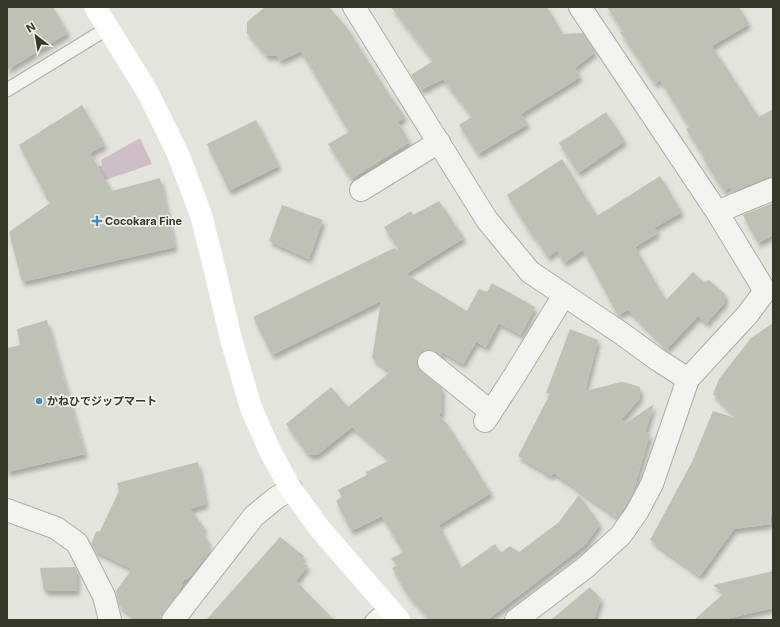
<svg xmlns="http://www.w3.org/2000/svg" width="780" height="627" viewBox="0 0 780 627" font-family="Inter,'Noto Sans JP',sans-serif">
  <style>
    .green { fill: #cfbec8 }
    .building { fill: #bec2b4; filter: url(#shadow) }
    .lines { fill: none; stroke-linecap: round; stroke-linejoin: round }
    .lane-casing { stroke: #abaea3; stroke-width: 15 }
    .street-casing { stroke: #abaea3; stroke-width: 24 }
    .lane { stroke: #f3f4ef; stroke-width: 13 }
    .street { stroke: #f3f4ef; stroke-width: 22 }
    .secondary { stroke: #fff; stroke-width: 22 }
    .poi-dot { fill: #4a86c2; stroke: #f2f3ec; stroke-width: 1.5 }
    .labels { text-anchor: middle; dominant-baseline: central; stroke-width: 3.5; stroke-linejoin: round; paint-order: stroke }
    .poi-label { font-size: 11px; font-weight: bold; fill: #353a28; stroke: #f2f3ec; text-anchor: start }
  </style>
  <defs>
    <filter id="shadow"><feDropShadow dx="2.5" dy="4.5" stdDeviation="2" flood-color="#0004"/></filter>
  </defs>
  <rect width="100%" height="100%" fill="#e3e5dd"/>
  <!-- green -->
  <path class="green" d="M140,138L152,164L47,200L44,188L78,177L102,165L101,160Z"/>
  <!-- building -->
  <g class="building">
    <path d="M7,7H53L68,33L7,70Z"/>
    <path d="M265,7H329L348,29L385,88L405,117L398,122L410,142L351,179L328,144L349,132L301,51L280,61L277,56H267L247,33V22Z"/>
    <path d="M391,7H547L563,34L583,33L595,52L575,68L580,77L521,114L528,124L478,154L459,125L472,117L443,79L421,90L411,75L433,61Z"/>
    <path d="M607,7H739L749,24L712,46L759,117L773,109V177H768L732,192L730,187L724,191L703,159L705,158L686,129L689,127L660,80L655,84L620,32H623Z"/>
    <path d="M82,105L105,145L90,153L112,191L160,178L175,247L22,282L9,232L50,203L19,145Z"/>
    <path d="M606,112L625,141L578,173L559,143Z"/>
    <path d="M256,120L279,166L229,191L207,144Z"/>
    <path d="M562,159L597,216L660,176L682,212L654,228L658,233L635,247L666,300L693,272L704,282L709,280L725,294V302L707,323L698,316L667,349L628,310L618,315L583,250L564,263L557,250L548,257L534,236L533,237L507,195Z"/>
    <path d="M439,201L464,238L406,274L467,311L479,289L487,292L492,283L535,307L521,335L499,323L486,347L476,342L463,364L442,352V357L437,352L431,350L424,351L420,354L417,360V366L421,371L442,388V412L439,415L448,425L491,493L439,525L461,568L495,544L501,553L510,546L519,552L559,522L579,495L600,524L585,545L487,620H431L407,594L392,568L397,565L391,559L403,552L382,516L351,531L336,501L342,497L338,490L367,475L366,472L390,460L352,427L317,455H308L286,424L331,387L348,407L390,372L372,358L381,301L272,355L253,317L394,248L399,250L384,227L411,211L413,215Z"/>
    <path d="M773,203V235L758,243L743,215Z"/>
    <path d="M282,205L323,220L309,259L269,241Z"/>
    <path d="M47,320L85,454L7,472V348L20,345L17,329Z"/>
    <path d="M773,323V517H771L770,524L734,529L700,576L650,540L692,462L713,411L738,419L713,394L719,379L751,338Z"/>
    <path d="M570,329L598,340L585,391L621,382H624L640,387V398L622,419L626,423L654,404L645,433L650,434L632,495L626,505L618,518L554,473L551,476L518,456L550,394L546,393Z"/>
    <path d="M198,462L206,504L190,509L204,527L202,532L209,542L207,544L211,550L190,577L184,580L178,594L163,613L161,620H138L119,606L116,591L132,569L95,551L91,544L96,532L100,531L119,491L117,483Z"/>
    <path d="M280,537L304,556L301,561L308,566L296,581L334,620H206Z"/>
    <path d="M75,567L77,570V591H44L40,568Z"/>
    <path d="M773,571V608L721,620H694L724,593L713,585Z"/>
    <path d="M590,587L601,599L594,620H551Z"/>
  </g>
  <g class="lines">
    <!-- lane casing -->
    <g class="lane-casing">
      <g id="lane">
        <path d="M7,90L108,28"/>
        <path d="M372,620L387,607"/>
      </g>
    </g>
    <!-- street casing -->
    <g class="street-casing">
      <g id="street">
        <path d="M354,7L487,220L530,272L621,333L658,360L688,379"/>
        <path d="M361,190L439,142"/>
        <path d="M717,212L773,189"/>
        <path d="M429,362L491,412"/>
        <path d="M485,421L515,375L564,295"/>
        <path d="M7,510L56,528L77,543L104,596L110,620"/>
        <path d="M173,620L254,516L276,498L291,489"/>
        <path d="M516,620L586,567L621,535L637,512L652,484L688,379L748,314L765,291L717,212L580,7"/>
      </g>
    </g>
    <!-- lane -->
    <use href="#lane" class="lane"/>
    <!-- street -->
    <use href="#street" class="street"/>
    <!-- secondary -->
    <path class="secondary" d="M95,7L147,91L178,154L201,215L215,271L231,339L251,408L271,453L291,489L320,529L399,620"/>
  </g>
  <!-- markers -->
  <g class="poi-dot">
    <path d="M95 215h4v4h4v4h-4v4h-4v-4h-4v-4h4z"/>
    <circle cx="39" cy="401" r="4"/>
  </g>
  <g class="labels">
    <!-- poi labels -->
    <g class="poi-label">
      <text x="105" y="221">Cocokara Fine</text>
      <text x="47" y="401">かねひでジップマート</text>
    </g>
  </g>
  <!-- border -->
  <rect width="780" height="627" fill="none" stroke="#353a28" stroke-width="16"/>
  <!-- north arrow -->
  <g transform="translate(36 36) rotate(329)" stroke="#f2f3ec" stroke-width="3" paint-order="stroke">
  <path d="M0-3L7 15L0 10L-7 15Z" fill="#353a28"/>
  <text y="-6" font-size="11" font-weight="bold" text-anchor="middle" fill="#353a28">N</text>
  </g>
</svg>
